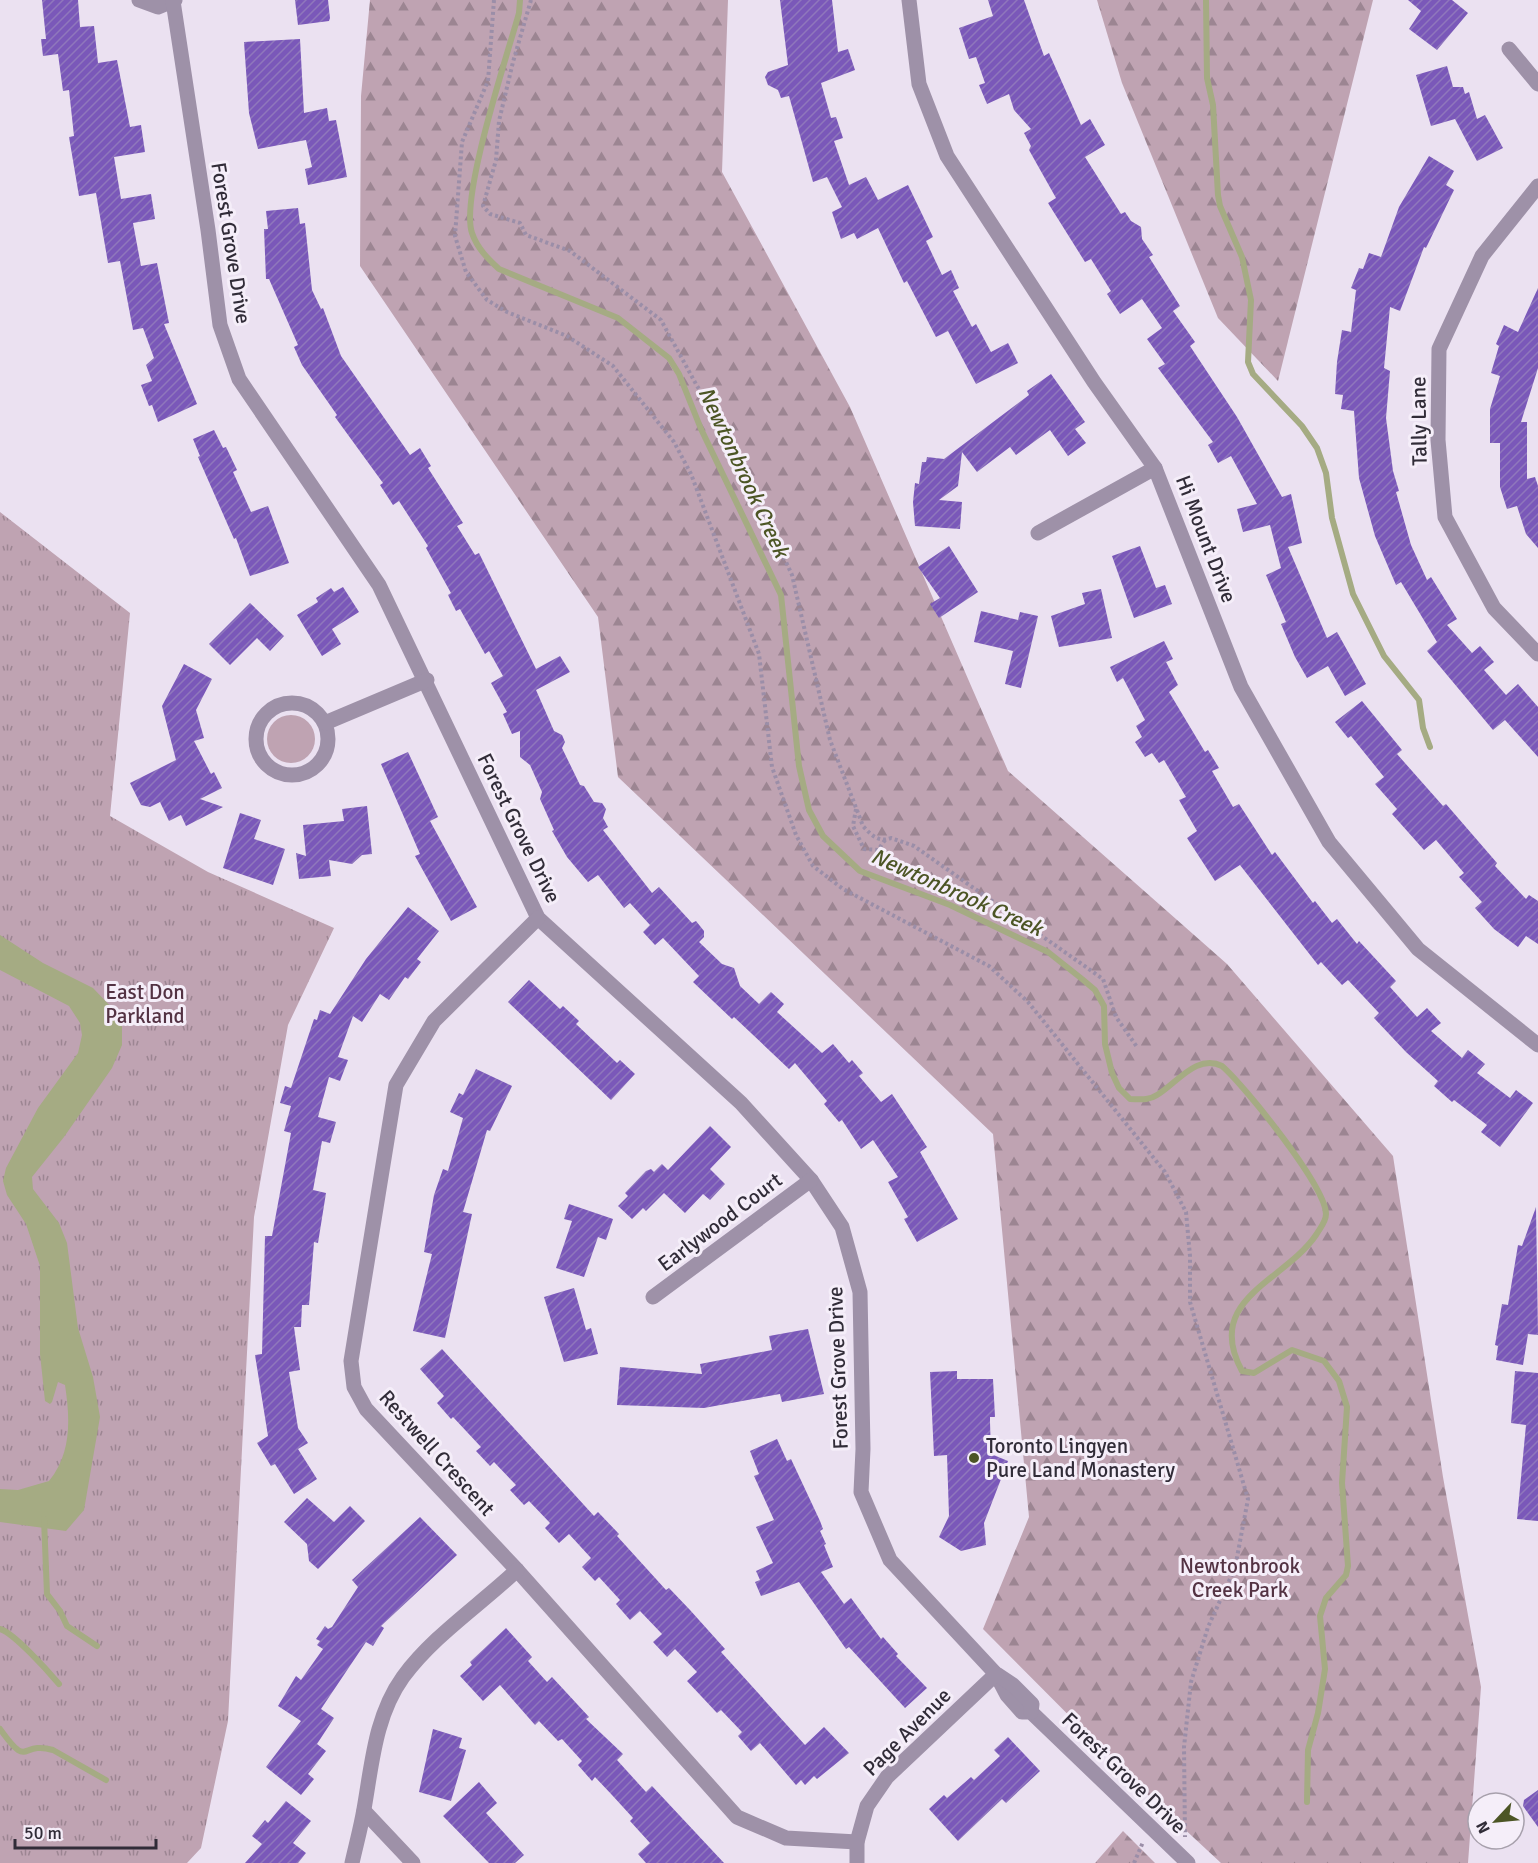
<svg xmlns="http://www.w3.org/2000/svg" width="1538" height="1863" viewBox="0 0 1538 1863" font-family="Signika,sans-serif">
  <style>
    .grass { fill: #bfa3b2 }
    .forest { fill: url(#forest-firs) }
    .park { fill: url(#park-tufts) }
    .water { fill: #a5ab83 }
    .lines { fill: none; stroke-linecap: round; stroke-linejoin: round }
    .stream { stroke: #a5ab83; stroke-width: 6 }
    .building { fill: url(#building-hatch) }
    .path { stroke: #9b8ea8; stroke-width: 4; stroke-dasharray: 3 3; stroke-linecap: butt }
    .minor { stroke: #9e91a8; stroke-width: 15 }
    .poi-dot { fill: #4c5525; stroke: #f5eef9; stroke-width: 2 }
    .labels { text-anchor: middle; dominant-baseline: central; stroke-width: 6; stroke-linejoin: round; paint-order: stroke }
    .street-label { font-size: 21px; fill: #312c38; stroke: #f5eef9 }
    .park-label { font-size: 21px; fill: #533243; stroke: #f5eef9 }
    .poi-label { font-size: 21px; fill: #312c38; stroke: #f5eef9; text-anchor: start }
    .water-label { font-size: 22px; font-style: italic; fill: #4c5525; stroke: #f5eef9 }
  </style>
  <defs>
    <pattern id="forest-firs" width="22" height="20" patternUnits="userSpaceOnUse" patternTransform="scale(1.5)"><rect width="22" height="20" fill="#bfa3b2"/><path d="M5 1l3.5 6h-7zM16 11l3.5 6h-7z" fill="#9c8592"/></pattern>
    <pattern id="park-tufts" width="24" height="20" patternUnits="userSpaceOnUse" patternTransform="scale(1.5)"><rect width="24" height="20" fill="#bfa3b2"/><path d="M3 7l-1-3M5 7V3M7 7l1-3M15 17l-1-3M17 17v-4M19 17l1-3" fill="none" stroke="#9c8592"/></pattern>
    <pattern id="building-hatch" width="6" height="6" patternUnits="userSpaceOnUse" patternTransform="scale(1.5)"><rect width="6" height="6" fill="#7a58b9"/><path d="M-1 1l2-2M0 6l6-6M5 7l2-2" fill="none" stroke="#8f77bc"/></pattern>
  </defs>
  <rect width="100%" height="100%" fill="#ebe1f1"/>
  <!-- grass -->
  <circle class="grass" cx="291" cy="739" r="24"/>
  <!-- forest -->
  <g class="forest">
    <path d="M370,0H728L722,172L850,407L1008,771L1227,964L1393,1156L1443,1477L1481,1687L1468,1863H1221L1151,1798L983,1629L1029,1517L993,1134L618,777L598,617L360,266L361,96Z"/>
    <path d="M1097,0H1373L1278,381L1218,318L1122,83Z"/>
    <path d="M1123,1831L1155,1863H1095Z"/>
  </g>
  <!-- park -->
  <path class="park" d="M0,512L130,613L110,816L208,872L334,928L288,1025L254,1217L228,1721L201,1848L187,1863H0Z"/>
  <!-- water -->
  <path class="water" d="M0,935L43,963L93,988L116,1012L122,1023V1045L112,1068L64,1137L32,1177L33,1189L59,1223L67,1243L78,1328L93,1377L100,1417L84,1510L66,1531L0,1522V1489L18,1490L49,1481C72,1453 70,1418 65,1385L58,1382L52,1402L50,1404L45,1401L40,1354V1266L26,1224L7,1195L3,1181L6,1168L38,1108L78,1053L82,1035L80,1023L69,1006L0,970Z"/>
  <g class="lines">
    <!-- stream -->
    <g class="stream">
      <path d="M520,0L519,13C507,56 460,197 472,233C477,248 488,259 499,269L618,318L669,358L679,374L701,429L781,595L799,766L809,810L823,836L860,871L950,905L1048,952L1082,979L1095,990L1104,1006L1105,1044L1112,1073L1119,1088L1130,1099C1139,1099 1148,1101 1157,1095C1176,1084 1197,1053 1222,1066C1245,1086 1326,1187 1326,1214C1326,1222 1320,1228 1316,1235C1284,1282 1203,1299 1242,1371L1254,1373L1292,1350L1324,1361L1339,1381L1347,1407L1342,1483L1348,1566L1346,1575L1326,1598L1320,1616L1325,1669L1318,1713L1308,1750L1307,1802"/>
      <path d="M1206,0L1207,78L1213,105L1218,195L1220,206L1242,257L1251,300L1248,362L1253,374L1302,426L1317,448L1326,473L1332,518L1353,594L1384,656L1419,700L1423,728L1430,747"/>
      <path d="M44,1519L47,1594L60,1611L67,1626L97,1646"/>
      <path d="M0,1629C14,1633 48,1671 59,1684"/>
      <path d="M0,1729C30,1771 19,1740 53,1750L106,1780"/>
    </g>
  </g>
  <!-- building -->
  <g class="building">
    <path d="M42,0H78L80,27L94,26L98,63L117,60L130,127L141,125L145,152L114,157L121,199L151,194L155,219L133,223L141,266L157,263L169,323L164,324L197,404L158,422L152,405L149,406L141,385L152,381L146,365L154,358L143,328L133,330L120,261L108,263L96,193L79,196L69,137L74,136L69,90L63,91L58,54L43,56L41,39H46Z"/>
    <path d="M295,0H328L330,18L329,21L298,25Z"/>
    <path d="M780,0H832L838,52L848,49L855,70L821,83L831,118L836,117L843,138L834,141L849,185L866,177L878,200L908,185L933,237L926,241L942,275L951,270L959,288L953,291L972,327L976,324L991,352L1008,343L1018,363L976,384L948,331L936,337L907,281L904,283L878,228L857,239L854,233L841,239L832,212L842,207L827,177L813,182L789,96L781,98L778,90L768,85L765,77L768,72L788,65Z"/>
    <path d="M988,0H1024L1044,56L1049,53L1081,125L1090,119L1105,145L1085,157L1121,214L1125,212L1131,221L1141,227L1142,239L1153,255L1149,257L1180,306L1173,311L1195,342L1190,346L1237,417L1282,497L1291,494L1302,543L1288,547L1327,638L1337,632L1366,684L1345,696L1328,666L1307,678L1295,657L1281,624L1286,622L1266,575L1281,568L1270,525L1243,532L1237,509L1257,504L1231,456L1218,463L1208,445L1213,442L1158,368L1165,364L1147,339L1162,328L1142,299L1120,314L1107,294L1111,291L1091,259L1085,262L1048,203L1056,198L1029,150L1031,146L1024,133L1031,129L1014,110L1009,94L987,104L979,85L985,83L976,57L969,59L959,28L993,16Z"/>
    <path d="M1408,0H1452L1468,13L1437,50L1409,29L1421,11Z"/>
    <path d="M300,39L304,113L327,108L329,121L336,120L347,177L308,185L305,169L312,167L306,140L258,149L249,113L244,42Z"/>
    <path d="M1447,66L1453,87H1463L1465,94L1469,92L1477,119L1485,115L1503,148L1477,161L1455,119L1431,126L1416,75Z"/>
    <path d="M1429,156L1454,171L1446,185L1454,190L1426,248L1424,247L1400,311L1390,307L1384,368L1390,371L1386,418L1393,471L1399,491L1396,492L1411,545L1427,580L1431,577L1457,619L1447,625L1472,653L1480,646L1494,662L1484,670L1506,695L1518,684L1538,707V757L1505,720L1493,730L1427,651L1437,642L1401,582L1396,585L1375,536L1359,478L1354,411L1341,409L1343,395L1335,394L1337,362L1342,330L1351,332L1356,290L1351,288L1359,268L1363,269L1369,253L1381,257L1399,207Z"/>
    <path d="M298,208L300,224L305,223L312,290L321,309L323,308L341,356L410,455L420,448L431,466L428,468L463,523L457,526L475,555L479,553L536,669L560,656L570,672L536,690L554,731L562,735L565,742L562,748L580,785L584,786L594,802L602,803L606,809L603,818L608,827L603,830L652,893L659,887L692,923L696,921L704,931V937L699,942L722,964L734,968L740,986L759,1004L771,992L784,1004L777,1012L822,1053L833,1044L849,1063L852,1060L863,1073L859,1076L881,1102L892,1094L927,1147L920,1152L958,1219L917,1242L904,1219L908,1217L888,1182L898,1177L873,1140L861,1149L842,1120L839,1122L824,1104L827,1101L795,1063L789,1069L734,1017L732,1019L693,982L699,976L663,938L655,945L643,932L650,925L630,903L624,908L598,875L588,882L567,857L552,831L554,830L540,799L542,792L530,765L520,757V731L512,734L503,714L507,712L491,683L503,676L489,651L485,654L460,609L456,611L448,595L451,593L426,548L428,546L399,501L393,505L380,485L383,483L335,417L337,415L302,365L294,347L298,345L269,279H266L264,229H268L266,211Z"/>
    <path d="M1538,288V368L1521,422H1527V479L1535,477L1538,486V548L1526,534L1517,506L1507,509L1500,487V443H1490V409L1500,376L1491,373L1499,346L1496,344L1504,325L1518,332Z"/>
    <path d="M1051,374L1085,422L1075,429L1086,443L1068,456L1050,430L1016,455L1010,447L977,472L962,452L958,486L939,500L962,502L960,529L915,526L913,502L915,483L919,484L922,462H926L927,457L944,459L1029,395L1027,391Z"/>
    <path d="M214,430L223,448L226,447L237,470L233,472L251,512L268,506L289,563L250,576L236,538L234,539L198,457L200,456L193,439Z"/>
    <path d="M949,546L978,592L939,618L930,604L940,598L918,567Z"/>
    <path d="M1140,546L1156,588L1165,585L1172,604L1134,618L1112,556Z"/>
    <path d="M343,587L359,612L332,629L341,644L322,656L297,615L318,602L316,598L331,588L334,592Z"/>
    <path d="M1101,589L1112,638L1059,647L1051,616L1085,604L1082,593Z"/>
    <path d="M250,603L284,636L270,651L257,638L230,665L209,644Z"/>
    <path d="M981,611L1018,620L1020,612L1038,616L1021,688L1005,684L1013,651L974,642Z"/>
    <path d="M1164,641L1173,659L1166,662L1178,685L1169,692L1205,752L1208,750L1219,768L1212,771L1233,807L1239,804L1272,855L1275,852L1313,903L1315,901L1332,923L1337,919L1357,944L1359,941L1396,981L1390,987L1417,1017L1427,1008L1441,1023L1431,1031L1462,1058L1468,1050L1485,1064L1477,1073L1510,1098L1516,1090L1533,1103L1500,1147L1481,1132L1487,1125L1454,1100L1452,1102L1434,1086L1438,1081L1406,1052L1374,1018L1379,1013L1348,980L1342,985L1321,962L1318,965L1240,865L1215,881L1187,838L1197,831L1179,800L1186,797L1164,760L1159,763L1152,753L1145,757L1135,742L1142,737L1136,726L1145,720L1123,678L1117,682L1110,667Z"/>
    <path d="M184,664L212,679L196,710L204,738L194,741L211,774L214,772L222,788L200,799L223,807L186,826L181,815L169,821L160,802L150,807L141,805L130,783L176,760L162,706Z"/>
    <path d="M1362,701L1402,750L1397,754L1443,806L1446,804L1497,863L1495,866L1526,899L1529,895L1538,901V944L1526,936L1518,947L1494,929L1475,908L1482,902L1459,877L1464,873L1436,840L1424,850L1392,814L1397,809L1375,784L1384,777L1351,736L1348,738L1335,722Z"/>
    <path d="M408,752L438,817L430,821L477,907L451,921L415,856L420,854L381,764Z"/>
    <path d="M367,806L372,854L362,855L352,864L329,860L331,876L299,879L296,853L306,856L303,825L344,821L342,809Z"/>
    <path d="M240,813L261,820L254,839L285,849L273,885L223,868Z"/>
    <path d="M408,907L439,931L417,959L421,962L408,979L405,977L389,1000L380,994L362,1022L353,1016L338,1057L348,1060L340,1081L329,1077L318,1117L336,1122L330,1143L322,1141L313,1190L326,1193L318,1243L314,1242L309,1305H302L301,1327H294L300,1370L289,1372L298,1428L308,1443L298,1449L317,1479L294,1494L275,1464L271,1466L257,1443L268,1436L255,1355L262,1354L265,1236H272L291,1133L284,1131L291,1106L280,1103L285,1086L291,1088L314,1019L317,1020L320,1010L330,1014L366,959Z"/>
    <path d="M529,980L560,1009L563,1006L579,1021L576,1024L617,1063L620,1060L635,1074L611,1100L508,1002Z"/>
    <path d="M476,1069L512,1086L490,1131L487,1130L463,1212L472,1214L445,1338L413,1331L432,1254L424,1252L434,1195L443,1169L448,1171L463,1118L450,1112L459,1093L463,1095Z"/>
    <path d="M710,1126L731,1147L710,1169L725,1184L710,1200L703,1194L685,1213L664,1193L646,1211L643,1208L632,1219L618,1206L628,1196L625,1193L646,1171L651,1169L654,1172L662,1164L668,1170Z"/>
    <path d="M569,1204L613,1219L606,1240L598,1237L584,1277L556,1268L572,1221L564,1219Z"/>
    <path d="M1536,1207L1538,1335L1528,1334L1523,1365L1496,1360L1498,1346L1495,1345L1502,1304L1508,1305L1518,1245L1522,1246Z"/>
    <path d="M574,1288L586,1330L591,1328L598,1354L564,1362L544,1297Z"/>
    <path d="M808,1329L824,1394L782,1402L780,1394L704,1408L617,1405L620,1367L702,1374L700,1364L772,1350L769,1336Z"/>
    <path d="M442,1349L594,1516L598,1512L619,1534L617,1536L666,1590L669,1588L690,1610L725,1649L721,1652L805,1745L824,1727L849,1753L817,1779L814,1776L805,1785L801,1780L796,1785L760,1743L751,1751L738,1736L742,1732L721,1710L717,1713L687,1681L697,1672L675,1649L667,1657L653,1642L662,1634L640,1611L630,1620L616,1604L620,1600L599,1577L595,1581L582,1567L591,1558L569,1534L559,1543L545,1528L550,1523L529,1501L524,1505L510,1490L516,1485L494,1462L490,1466L476,1451L481,1447L453,1417L451,1419L437,1403L444,1396L420,1369Z"/>
    <path d="M957,1371V1379H993L995,1417H990V1422L991,1454L1008,1461L984,1523L986,1545L961,1551L939,1537L949,1516L947,1455L934,1456L930,1372Z"/>
    <path d="M1515,1371L1538,1373V1521L1517,1519L1526,1425L1511,1423Z"/>
    <path d="M777,1439L787,1461L791,1459L820,1521L823,1529L820,1531L826,1544L824,1545L833,1567L821,1572L844,1604L851,1598L881,1639L883,1637L898,1654L896,1656L927,1688L905,1708L849,1647L846,1649L799,1582L761,1596L755,1582L760,1580L756,1571L773,1563L756,1527L774,1520L754,1476L759,1474L750,1451Z"/>
    <path d="M307,1498L334,1522L350,1506L365,1521L318,1569L309,1561L307,1544L284,1522Z"/>
    <path d="M420,1517L457,1555L381,1626L384,1628L373,1646L366,1642L321,1709L334,1718L317,1744L326,1751L308,1774L314,1779L301,1795L266,1767L301,1721L278,1706L296,1676L301,1680L323,1649L317,1645L320,1641L316,1639L325,1626L328,1629L332,1627L358,1587L352,1580Z"/>
    <path d="M506,1628L532,1657L528,1661L547,1682L552,1677L589,1717L586,1719L623,1754L617,1760L646,1792L652,1786L724,1863H646L638,1854L650,1843L630,1821L633,1818L612,1795L595,1777L592,1781L578,1765L582,1761L562,1739L558,1741L539,1721L535,1725L500,1685L483,1701L460,1676L472,1665L470,1662Z"/>
    <path d="M433,1729L462,1738L459,1748L466,1750L451,1801L419,1792Z"/>
    <path d="M1008,1737L1040,1771L1006,1803L1002,1799L958,1841L929,1809L944,1795L947,1798L971,1777L974,1780L1000,1756L994,1750Z"/>
    <path d="M479,1782L497,1803L486,1813L524,1855L515,1863H489L443,1816Z"/>
    <path d="M1538,1790V1827L1523,1806L1524,1800Z"/>
    <path d="M286,1801L311,1821L293,1843L306,1853L298,1863H245L262,1844L252,1836L265,1820L268,1823Z"/>
  </g>
  <g class="lines">
    <!-- path -->
    <g class="path">
      <path d="M494,0L488,81L462,142L455,236L466,272L487,300L507,312L567,336L613,366L674,442L691,474L759,654L772,767L796,835L813,866L843,889L989,966L1028,1002L1165,1172L1186,1212L1190,1256V1302L1248,1499L1235,1568L1208,1627L1191,1682L1184,1747L1185,1837"/>
      <path d="M531,0L513,62L499,121L496,160L483,206L490,214L520,223L526,235L570,251L661,320L697,386L714,411L728,445L749,481L792,575L830,740L863,826C871,835 879,843 891,838L914,846L1103,979L1116,1017L1137,1047"/>
      <path d="M856,809L853,826L864,849L878,850L885,840"/>
      <path d="M1134,1863L1143,1842"/>
    </g>
    <!-- minor -->
    <g class="minor">
      <path d="M139,0L158,7L175,0"/>
      <path d="M909,0L919,84L947,156L1094,382L1155,468L1241,687L1329,842L1418,949L1538,1045"/>
      <path d="M173,1L208,230L220,325L239,379L379,585L538,918L741,1103L811,1180L842,1227L860,1292L863,1449L861,1492L890,1560L996,1674L1007,1695L1022,1712H1031L1188,1863"/>
      <path d="M1509,49L1538,84"/>
      <path d="M1538,186L1482,256L1439,349L1438,440L1445,517L1494,608L1538,654"/>
      <path d="M1038,533L1155,468"/>
      <circle cx="292" cy="739" r="36"/>
      <path d="M325,723L427,680"/>
      <path d="M538,918L434,1021L396,1085L351,1361L354,1387L366,1409L517,1570L737,1817L786,1838L857,1842"/>
      <path d="M653,1297L811,1180"/>
      <path d="M998,1675L1013,1685L1032,1704L1031,1712"/>
      <path d="M364,1811L413,1863"/>
      <path d="M352,1863C356,1845 361,1827 364,1809C372,1764 375,1716 403,1677C433,1636 480,1605 517,1570"/>
      <path d="M857,1863V1842L867,1806L887,1777L996,1674"/>
    </g>
  </g>
  <!-- markers -->
  <circle class="poi-dot" cx="974" cy="1458" r="6"/>
  <g class="labels">
    <!-- street labels -->
    <g class="street-label">
      <text transform="translate(231 243) rotate(81)">Forest Grove Drive</text>
      <text transform="translate(1419 421) rotate(-91)">Tally Lane</text>
      <text transform="translate(1206 539) rotate(69)">Hi Mount Drive</text>
      <text transform="translate(519 828) rotate(64)">Forest Grove Drive</text>
      <text transform="translate(720 1222) rotate(-37)">Earlywood Court</text>
      <text transform="translate(838 1368) rotate(-92)">Forest Grove Drive</text>
      <text transform="translate(437 1453) rotate(48)">Restwell Crescent</text>
      <text transform="translate(907 1732) rotate(-45)">Page Avenue</text>
      <text transform="translate(1124 1773) rotate(44)">Forest Grove Drive</text>
    </g>
    <!-- park labels -->
    <g class="park-label">
      <text x="145" y="992">East Don<tspan x="145" dy="24">Parkland</tspan></text>
      <text x="1240" y="1566">Newtonbrook<tspan x="1240" dy="24">Creek Park</tspan></text>
    </g>
    <!-- poi labels -->
    <g class="poi-label">
      <text x="986" y="1446">Toronto Lingyen<tspan x="986" dy="24">Pure Land Monastery</tspan></text>
    </g>
    <!-- water labels -->
    <g class="water-label">
      <text transform="translate(744 472) rotate(65)">Newtonbrook Creek</text>
      <text transform="translate(957 892) rotate(24)">Newtonbrook Creek</text>
    </g>
  </g>
  <!-- north arrow -->
  <g transform="translate(1496 1821) rotate(244)"><circle r="28" fill="#f5eef9" stroke="#a7a0ac" stroke-width="1.5"/>
  <path d="M0-4.5L10 22L0 15L-10 22Z" fill="#4c5525"/>
  <text y="-9" font-size="16" font-weight="bold" text-anchor="middle" fill="#312c38">N</text>
  </g>
  <!-- scale -->
  <path d="M15 1839v9h141v-9" fill="none" stroke="#312c38" stroke-width="3"/>
  <text x="24" y="1839" font-size="18" fill="#312c38" stroke="#f5eef9" stroke-width="4.5" paint-order="stroke">50 m</text>
</svg>
